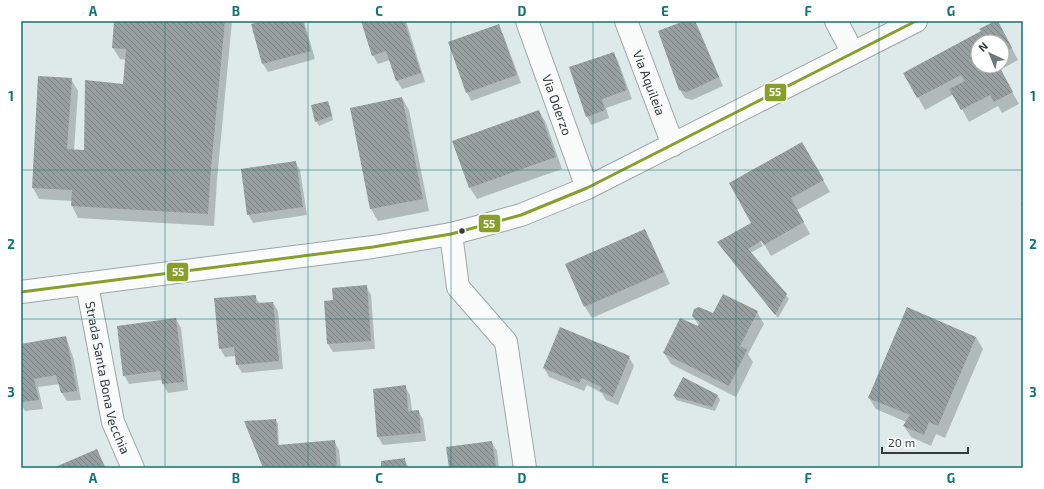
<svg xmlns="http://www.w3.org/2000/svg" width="1044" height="489" viewBox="0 0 1044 489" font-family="'Exo 2',sans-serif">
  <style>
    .shadow { fill: #0003; fill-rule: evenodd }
    .building { fill: url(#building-back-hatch) }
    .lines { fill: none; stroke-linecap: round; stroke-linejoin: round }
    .street-casing { stroke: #9da5a6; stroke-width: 24 }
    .secondary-casing { stroke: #9da5a6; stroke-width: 24 }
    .street { stroke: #fafcfc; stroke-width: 22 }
    .secondary { stroke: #fafcfc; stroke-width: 22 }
    .bus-1-casing { stroke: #fff; stroke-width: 6 }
    .bus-1 { stroke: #86a02a; stroke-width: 3 }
    .grid { fill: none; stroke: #0f766e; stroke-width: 1; stroke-opacity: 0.55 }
    .bus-dot { fill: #333b3c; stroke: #fff; stroke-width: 1.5 }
    .labels { text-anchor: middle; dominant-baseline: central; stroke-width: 4; stroke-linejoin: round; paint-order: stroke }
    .street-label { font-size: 13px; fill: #333b3c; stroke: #fff }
    .line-badge { stroke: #fff; stroke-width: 1.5 }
    .badge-label { font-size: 11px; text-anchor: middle; font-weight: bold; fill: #fff }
    .neatline { fill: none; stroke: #0f766e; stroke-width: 1.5 }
    .grid-label { font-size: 13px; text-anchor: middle; font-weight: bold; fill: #0f766e }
  </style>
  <defs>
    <pattern id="building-back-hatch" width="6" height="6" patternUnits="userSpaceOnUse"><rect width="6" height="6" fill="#979fa0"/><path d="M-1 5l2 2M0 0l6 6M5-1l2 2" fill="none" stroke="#7c8384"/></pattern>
  </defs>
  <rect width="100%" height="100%" fill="#dee9ea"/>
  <!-- shadow -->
  <g class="shadow">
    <path d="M115,21H232L217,180L214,226L78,218L72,206V201L39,199L33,188L71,79L78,91L74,151H85L124,85L126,60L120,59L113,48Z"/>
    <path d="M264,21H304L315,59L268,72L263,64L253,25Z"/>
    <path d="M362,21H406L425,82L402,89L397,81L390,60L378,64L373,55Z"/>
    <path d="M687,21H694L698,27L723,86L692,100L685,98L680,90Z"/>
    <path d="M498,25L503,34L521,83L471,101L467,92Z"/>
    <path d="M982,32L1004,33L1018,60L1000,70L1019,104L1002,113L998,106L969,122L954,94L925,110L905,73ZM978,42H1002V66H978Z"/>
    <path d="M613,53L618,61L632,99L606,108L609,118L591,125L587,116Z"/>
    <path d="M402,98L409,110L429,211L378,221L371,209L351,109Z"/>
    <path d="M327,102L330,106L333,120L319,126L316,121Z"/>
    <path d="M539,111L546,123L562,169L477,199L470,188Z"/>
    <path d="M802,143L830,192L797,210L810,234L771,256L760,237L758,238L763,246L750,253L789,299L778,318L721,246L753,224Z"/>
    <path d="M295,162L300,170L307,215L253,223L248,214Z"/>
    <path d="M1023,198V207L1021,204Z"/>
    <path d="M644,231L651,242L670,284L592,318L585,307Z"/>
    <path d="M366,286L371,295L375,349L333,352L328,344L334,301Z"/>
    <path d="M255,296L260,304L273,303L278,311L283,369L242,373L237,364L236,356L225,357L220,348Z"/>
    <path d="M694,310L713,314L757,312L764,324L748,354L753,362L736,397L671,364L664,353L698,328L699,326L693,316Z"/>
    <path d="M176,319L181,328L188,390L168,393L163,384L162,380L129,384L124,375Z"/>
    <path d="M66,337L74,360L81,400L67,401L62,393L60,384L38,387L43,409L25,411L21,404V345Z"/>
    <path d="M976,337L983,349L945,438L936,434L931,446L911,437L904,426L906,422L876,409L869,398Z"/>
    <path d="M629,357L634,366L618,405L606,400L602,393L587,385L584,391L549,377L544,368Z"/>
    <path d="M683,379L718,396L720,400L715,411L676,400L674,396Z"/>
    <path d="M405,387L410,395L412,411H418L423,419L426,441L383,445L378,437Z"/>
    <path d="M276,420L278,424L279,446L334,441L339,450L341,468H264Z"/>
    <path d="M492,443L497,451L499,468H450Z"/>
    <path d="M97,450L106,468H55Z"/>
    <path d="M404,459L409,468H382Z"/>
  </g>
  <!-- building -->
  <g class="building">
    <path d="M114,21H225L211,168L208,214L71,206L72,190L32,188L38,76L72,78L67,149L84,150L85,80L123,84L126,49L112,48Z"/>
    <path d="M263,21H303L311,51L262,64L251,24Z"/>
    <path d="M361,21H404L421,73L396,81L386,51L372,56Z"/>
    <path d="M684,21H695L719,77L687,92L679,90L658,31Z"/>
    <path d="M995,21H998L1012,48L1002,53V42H978V66H999L1013,92L994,102L990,95L961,110L949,89L965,81L961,75L917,98L903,73L981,31L979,29Z"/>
    <path d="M499,24L517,75L466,93L448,42Z"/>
    <path d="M614,52L627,90L602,99L605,110L586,117L569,67Z"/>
    <path d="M402,97L423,199L370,209L350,108Z"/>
    <path d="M328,101L332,116L315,122L311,105Z"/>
    <path d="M539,110L556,157L469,188L452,141Z"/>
    <path d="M802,142L824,180L791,198L804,222L764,245L761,241L748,249L787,294L775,315L717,242L751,223L729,183Z"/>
    <path d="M296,161L303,207L247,215L241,169Z"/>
    <path d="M645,229L664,272L584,307L565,264Z"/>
    <path d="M367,285L371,341L327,344L324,301L333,300L332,288Z"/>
    <path d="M723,294L758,311L740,346L747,350L729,386L663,353L680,318L698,326L700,322L694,318L692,316L694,309L699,307L713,313Z"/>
    <path d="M256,295V303L273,302L279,361L236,365L234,347L219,349L214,298Z"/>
    <path d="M907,307L976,337L938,426L929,422L924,435L903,426L910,415L868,398Z"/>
    <path d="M176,318L184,382L162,384L160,371L123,376L117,326Z"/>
    <path d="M560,327L630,356L613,397L600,391L601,387L582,378L579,383L543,368Z"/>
    <path d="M66,336L77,391L61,393L56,375L34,379L39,400L21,402V344Z"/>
    <path d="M683,377L718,395L712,407L673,396Z"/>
    <path d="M406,385L408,411L419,410L421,433L377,437L373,389Z"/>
    <path d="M276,419L278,445L335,440L337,468H263L244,421Z"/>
    <path d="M492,441L496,468H449L446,447Z"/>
    <path d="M97,449L105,468H53Z"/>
    <path d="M405,458L406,468H381V461Z"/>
  </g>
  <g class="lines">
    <!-- street casing -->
    <g class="street-casing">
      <g id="street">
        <path id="s1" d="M527,21L587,188"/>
        <path id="s2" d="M626,21L673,145"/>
        <path d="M836,21L853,53"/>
        <path d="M451,234L458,287L506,342L525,468"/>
        <path id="s3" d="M87,285L113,422L133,468"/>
      </g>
    </g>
    <!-- secondary casing -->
    <g class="secondary-casing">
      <path id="secondary" d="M21,292L373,247L451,234L492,223L521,215L587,188L916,21"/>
    </g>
    <!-- street -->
    <use href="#street" class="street"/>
    <!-- secondary -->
    <use href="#secondary" class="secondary"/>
    <!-- bus-1 casing -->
    <g class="bus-1-casing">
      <path id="bus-1" d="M21,292L373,247L451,234L521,215L587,188L916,21"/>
    </g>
    <!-- bus-1 -->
    <use href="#bus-1" class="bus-1"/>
  </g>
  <!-- grid -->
  <path class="grid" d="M165,21V468M308,21V468M451,21V468M593,21V468M736,21V468M879,21V468M21,170H1023M21,319H1023"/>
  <!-- markers -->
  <circle class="bus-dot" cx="462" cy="231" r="3.5"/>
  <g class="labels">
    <!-- street labels -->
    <g class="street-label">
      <text stroke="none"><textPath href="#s2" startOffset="66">Via Aquileia</textPath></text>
      <text stroke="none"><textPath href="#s1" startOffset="89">Via Oderzo</textPath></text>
      <text stroke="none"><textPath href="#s3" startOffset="95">Strada Santa Bona Vecchia</textPath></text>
    </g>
  </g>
  <g class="line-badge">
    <rect x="764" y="83" width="23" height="19" rx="4" fill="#86a02a"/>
    <rect x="478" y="214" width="23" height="19" rx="4" fill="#86a02a"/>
    <rect x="166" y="262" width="23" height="20" rx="4" fill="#86a02a"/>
  </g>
  <g class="badge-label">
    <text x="775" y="96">55</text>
    <text x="489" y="228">55</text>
    <text x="178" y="276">55</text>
  </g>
  <!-- border -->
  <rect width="1044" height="489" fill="none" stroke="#ffffff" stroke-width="44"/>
  <!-- north arrow -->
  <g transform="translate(990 54) rotate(316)"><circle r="19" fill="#ffffff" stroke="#adb1b1"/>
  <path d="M0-3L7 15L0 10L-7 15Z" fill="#6f7879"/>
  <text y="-6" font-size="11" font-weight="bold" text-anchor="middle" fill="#333b3c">N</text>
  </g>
  <!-- scale -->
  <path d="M882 447v6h86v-6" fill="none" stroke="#333b3c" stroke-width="2"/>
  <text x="888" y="447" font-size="12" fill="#333b3c" stroke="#ffffff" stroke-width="3" paint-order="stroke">20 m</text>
  <rect x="22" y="22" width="1000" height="445" class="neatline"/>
  <g class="grid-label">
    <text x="93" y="16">A</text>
    <text x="236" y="16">B</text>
    <text x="379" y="16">C</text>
    <text x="522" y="16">D</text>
    <text x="665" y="16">E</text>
    <text x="808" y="16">F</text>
    <text x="951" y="16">G</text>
    <text x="11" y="101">1</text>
    <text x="1033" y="101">1</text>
    <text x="11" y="249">2</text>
    <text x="1033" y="249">2</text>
    <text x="11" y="397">3</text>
    <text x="1033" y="397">3</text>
    <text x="93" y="483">A</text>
    <text x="236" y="483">B</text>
    <text x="379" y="483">C</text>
    <text x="522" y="483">D</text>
    <text x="665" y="483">E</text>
    <text x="808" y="483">F</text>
    <text x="951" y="483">G</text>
  </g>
</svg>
